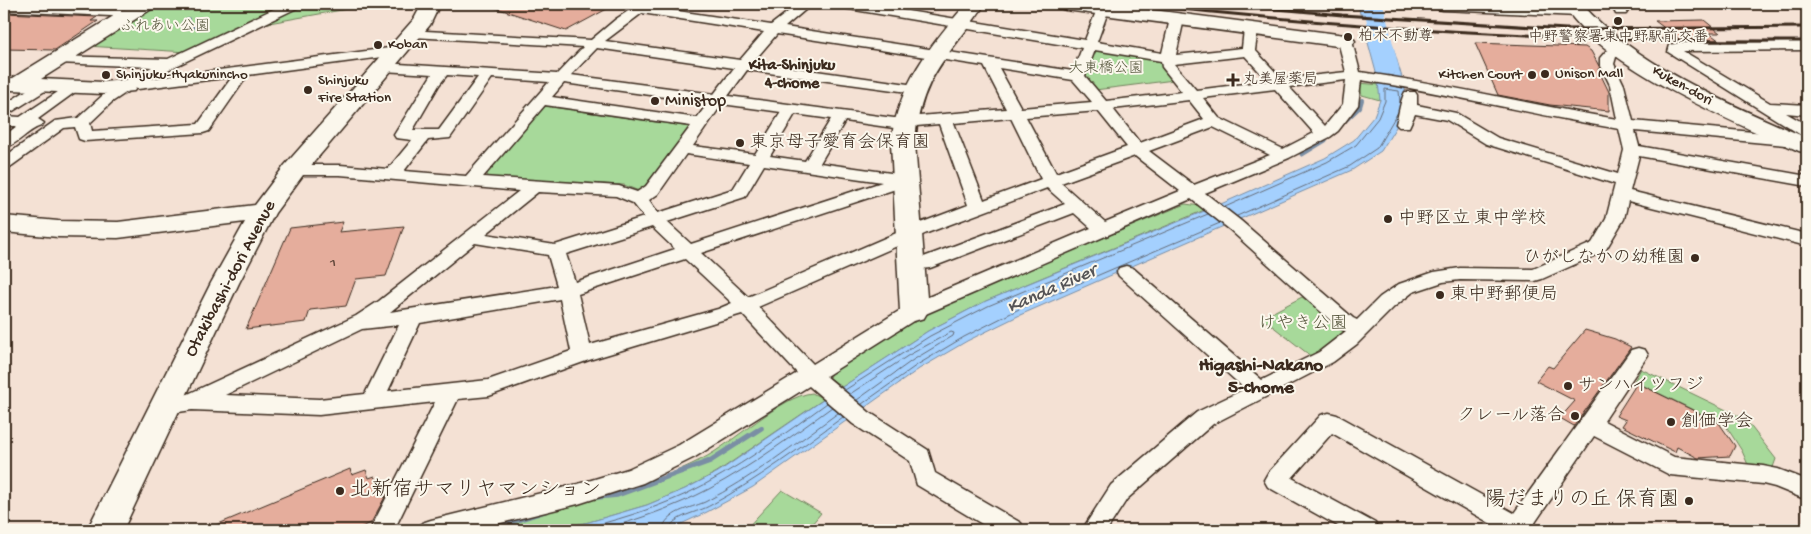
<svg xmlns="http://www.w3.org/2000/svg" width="1811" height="534" viewBox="0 0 1811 534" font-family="'Gochi Hand','Klee One',sans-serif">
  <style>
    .green { fill: #a7d99a; stroke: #71825c }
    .water { fill: #a4d0fe; stroke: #7a8ea4 }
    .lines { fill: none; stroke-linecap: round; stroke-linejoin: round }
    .shore { stroke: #656c78; stroke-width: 1 }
    .stream-far2 { stroke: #7a8ea4; stroke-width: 4 }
    .stream-far1 { stroke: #7a8ea4; stroke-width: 5 }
    .stream { stroke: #7a8ea4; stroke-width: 5.5 }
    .river { fill: #a4d0fe; fill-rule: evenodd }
    .building { fill: #e5ad9c; stroke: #3b2a1e }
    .street-casing { stroke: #3b2a1e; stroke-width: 3 }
    .secondary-casing { stroke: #3b2a1e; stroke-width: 3 }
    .street { fill: #fbf7ec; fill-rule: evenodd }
    .secondary { fill: #fbf7ec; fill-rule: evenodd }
    .rail { stroke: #3b2a1e; stroke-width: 3 }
    .poi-dot { fill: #3b2a1e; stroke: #fbf7ec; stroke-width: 2 }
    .labels { text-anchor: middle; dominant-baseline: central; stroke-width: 4; stroke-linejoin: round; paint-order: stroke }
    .far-park-label { font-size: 15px; fill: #56563d; stroke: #fbf7ec }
    .far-poi-label { font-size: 15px; fill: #3b2a1e; stroke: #fbf7ec; text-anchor: start }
    .far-street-label { font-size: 15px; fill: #3b2a1e; stroke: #fbf7ec }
    .number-label { font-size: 15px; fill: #664b3e }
    .far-neighbourhood-label { font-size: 16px; font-weight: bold; fill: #3b2a1e; stroke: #fbf7ec }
    .poi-label { font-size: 18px; fill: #3b2a1e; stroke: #fbf7ec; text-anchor: start }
    .street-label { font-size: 18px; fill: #3b2a1e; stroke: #fbf7ec }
    .park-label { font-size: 18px; fill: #56563d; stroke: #fbf7ec }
    .water-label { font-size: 19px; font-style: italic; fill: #555456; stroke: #fbf7ec }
    .neighbourhood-label { font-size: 19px; font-weight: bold; fill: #3b2a1e; stroke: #fbf7ec }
    .near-poi-label { font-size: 21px; fill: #3b2a1e; stroke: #fbf7ec; text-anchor: start }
  </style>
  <rect width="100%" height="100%" fill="#f4e1d4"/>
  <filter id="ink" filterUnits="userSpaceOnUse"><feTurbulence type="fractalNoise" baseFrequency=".02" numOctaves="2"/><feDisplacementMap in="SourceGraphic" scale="10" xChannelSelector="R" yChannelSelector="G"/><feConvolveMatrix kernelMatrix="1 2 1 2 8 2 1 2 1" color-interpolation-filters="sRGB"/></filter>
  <g filter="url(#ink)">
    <!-- green -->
    <g class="green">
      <path d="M154,4H287L187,52L86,46Z"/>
      <path d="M299,4H375L258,25Z"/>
      <path d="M1101,49L1152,58L1158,61L1174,80L1095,90L1084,76L1092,52Z"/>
      <path d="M1359,83L1381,85L1380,100L1362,95Z"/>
      <path d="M544,106L690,127L644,187L639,191L624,185L489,178L486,172Z"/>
      <path d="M1185,204L1201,206L1207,209L986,301L928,331L842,387L829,377L833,370L884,337L935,308Z"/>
      <path d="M1302,297L1345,331L1312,357L1262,318Z"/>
      <path d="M1641,369L1745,419L1776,459L1772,470L1749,467L1742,451L1726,426L1634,381Z"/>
      <path d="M812,393L824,399L717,472L685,489L647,505L589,522L553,530H449C471,524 494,520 516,516C579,502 644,489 702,459C732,444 781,396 812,393Z"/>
      <path d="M782,490L821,513L807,530H745Z"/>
    </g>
    <!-- water -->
    <g class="water">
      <path d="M1358,4H1381L1384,16L1360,14Z"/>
      <path d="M1364,28L1388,30L1403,81L1377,76Z"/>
      <path d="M1378,82L1405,86V108L1396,127L1381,151L1352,170L1020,315L967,341L919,369L753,487L707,512L668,530H553L589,522L647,505L685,489L718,472L842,387L928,331L986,301L1214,207L1325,158L1354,140L1374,116L1380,100Z"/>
    </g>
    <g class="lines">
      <!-- shore -->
      <g class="shore">
        <path d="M1374,34L1384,36L1395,70L1394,73L1381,71L1372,37Z"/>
        <path d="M1225,207L1327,162L1356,145L1378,118L1385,101V89L1399,91L1400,102"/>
        <path d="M1237,216L1350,166L1377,148L1398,112"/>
        <path d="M845,390L930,336L988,306L1208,214"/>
        <path d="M850,394L909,355L951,332L954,333L953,336L913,360L857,400"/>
        <path d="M862,404L917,365L964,337L1017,310L1220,223"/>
        <path d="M577,530C614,521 651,510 686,494C736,470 782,436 827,403"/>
        <path d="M602,530C639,519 675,507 709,489C752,466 792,436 832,407"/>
        <path d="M662,530C667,511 689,509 705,502C752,478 795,444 838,413"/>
        <path d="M668,530C674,515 698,513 711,505C757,480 800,448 843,417"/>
      </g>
      <!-- stream-far2 -->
      <g class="stream-far2">
        <path d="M188,19L183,23V26L201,27"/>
        <path d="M1344,122L1360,107L1362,100"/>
        <path d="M1323,141L1337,130"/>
      </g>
      <!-- stream-far1 -->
      <path class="stream-far1" d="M1302,154L1325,140"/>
      <!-- stream -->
      <g class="stream">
        <path d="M597,497L617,495L710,461L761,428"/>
        <path d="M468,530L502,525L548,510"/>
      </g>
      <!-- river -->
      <path class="river" d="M1363,4H1383L1399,68L1396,73L1388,75L1380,73L1377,68Z"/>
    </g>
    <!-- building -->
    <g class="building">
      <path d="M491,4H616L566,31L490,6Z"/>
      <path d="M4,13L97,17L91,21H98L55,50L4,49Z"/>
      <path d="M1704,20L1720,33H1709L1720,41H1682L1655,21Z"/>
      <path d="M1475,43L1585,47L1591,51L1600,68L1598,69L1609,92V111L1550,105L1498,95Z"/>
      <path d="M343,222L339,232L404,226L386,276L356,279L346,306L310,310L306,322L246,329L290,228Z"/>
      <path d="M1585,330L1615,339L1631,347L1574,426L1560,418L1575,401L1536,381L1548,366L1553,368Z"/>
      <path d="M1637,383L1719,423L1735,446L1730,456L1698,458L1677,447L1675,452L1622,426L1626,420L1616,416Z"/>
      <path d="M350,469L352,475L366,470L369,478L375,476L385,497L371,523L355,530H204Z"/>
    </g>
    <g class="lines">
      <!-- street casing -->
      <g class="street-casing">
        <g id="street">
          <path d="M4,4L132,9L139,13L132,17L4,11Z"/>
          <path d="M284,4H300L299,7L149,79L397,47L404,51L397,55L248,75L209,131L203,133L85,141L79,139L75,127L64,128L10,167L4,169V157L55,121L78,118L102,96L129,78L152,67L58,63L53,62L51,59L53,56L168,59ZM232,77L198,124L92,131L90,123L112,102L133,88L138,89Z"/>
          <path d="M639,4H653L651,7L771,25L798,4H812L785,27L1073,71L1082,48L843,8L837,4H865L1085,40L1097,9L1103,5L1109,9L1097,42L1162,53L1170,19L1177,15L1184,19L1176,55L1242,48L1244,29L1251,25L1258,29L1255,50L1282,79L1346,72L1338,41L1345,37L1352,41L1360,72C1447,84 1531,105 1617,119L1610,85L1600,64V58L1606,51L1622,47L1629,51L1627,54L1616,57L1614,64L1624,85L1633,121L1796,136L1802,138L1804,141L1802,144L1796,146L1635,131L1639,146L1807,176V186L1639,156L1630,191L1807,234V246L1628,201L1624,219L1605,251L1542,279L1535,281L1460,280L1443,282L1413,292L1394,307L1357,344L1333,362L1213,424L1127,499L1107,530H1082L1111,485L1197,412L1245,389L1119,276L1117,272L1119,268L1126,266L1133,268L1262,380L1319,352L1346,331L1339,328L1229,229L1191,199L921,316L826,376L869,412L928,450L935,473L1021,523L1024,530H992L917,485L910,461L853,424L809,386L695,457L643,483L578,504L472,530H419L422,523L431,520L578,484L628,469L679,445L797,373L742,314L589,360L489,396L458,399L394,530H370L435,402L319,415L192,410L165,414L157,412L154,406L157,400L188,394L356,316L379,301L519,191L340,175H294L288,174L286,170L288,166L294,165H340L388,169L412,140L396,138L394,135L432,74L383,71L378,70L376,67L378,64L383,63L557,74L583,47L413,37L408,36L406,33L408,30L591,40L616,19ZM642,13L764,32L740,60L605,41ZM777,34L984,66L1006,109L894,118L728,96L747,70L915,93L920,92L922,89L920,86L915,85L753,62ZM597,48L734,68L714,94L571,75ZM1095,50L1161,61L1162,67L1182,92L1106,101L1085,76ZM1245,56L1268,81L1196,90L1174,64ZM999,68L1073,80L1092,102L1021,108ZM447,75L478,77L439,130H413L439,85ZM492,78L549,82L466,176L404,171L428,140L450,138ZM1346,80L1343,104L1325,126L1289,87ZM1361,80C1448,93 1533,115 1619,129L1624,150L1618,174L1498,138L1456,113L1417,105V95L1415,92H1405C1400,101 1399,114 1396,124L1399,127H1409L1415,114L1447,120L1486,144L1615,184L1606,219L1592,243L1533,269L1460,268L1434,272L1399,284L1380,297L1357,320L1353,318L1241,221L1205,193L1289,158L1330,137L1338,131L1358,105ZM564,83L708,103L697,118L552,97ZM1275,89L1314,133L1283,149L1219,118L1203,98ZM1189,100L1204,119L1140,143L1113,109ZM722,104L781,112L755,154L693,146ZM545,105L691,126L646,186L637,192L619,186L483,177ZM1098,111L1127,147L1056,173L1026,117ZM795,114L831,119L805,161L770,156ZM1011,118L1041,179L984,200L954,123ZM845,121L894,128L939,124L968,205L915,225L748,297L701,253L911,184L913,180L911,176L905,175L820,163ZM1213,127L1270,155L1194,185L1149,151ZM686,154L749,163L733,189L658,213L649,200L658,194ZM1135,156L1180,191L1105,222L1061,183ZM764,165L882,182L691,244L667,222L745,197ZM1047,188L1065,204L921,258L904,260L902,264L904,268L911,270L930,268L1074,213L1091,228L907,306L813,364L758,307L927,233ZM538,192L616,196L633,203L644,217L555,245L486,234ZM652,227L675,249L575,282L566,254ZM475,243L548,255L557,286L390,312ZM685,259L732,303L718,309L590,345L578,294ZM560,299L571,351L488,380L388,391L420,323ZM399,325L365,394L319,399L225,395L362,329Z"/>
          <path d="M1435,4L1578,8L1585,12L1578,16L1443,10L1438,9Z"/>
          <path d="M1611,4H1623L1628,11L1626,14H1616Z"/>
          <path d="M1807,42V50L1683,51L1770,103L1807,105V115L1786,113L1807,125V137L1801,135L1668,52L1670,45L1679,43Z"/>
          <path d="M43,82L48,83L50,86L48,89L5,116L20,117L70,84H80L82,87L38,119L44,123L41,126C27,130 18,145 4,148V136L17,126H4V105L38,83Z"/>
          <path d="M1638,348L1645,350L1648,355L1604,421L1674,457L1763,466L1778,469L1807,480V500L1775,487L1763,484L1670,475L1594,436L1530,530H1502L1332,433L1292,478L1375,523L1378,530H1345L1268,487L1264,480L1268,473L1321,415L1329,413L1337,415L1514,513L1631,350Z"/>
        </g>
      </g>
      <!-- secondary casing -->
      <g class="secondary-casing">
        <g id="secondary">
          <path d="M133,4H155L153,8L41,79L103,82L126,80L134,81L137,86L134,91L103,94L12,90L4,88V79L13,78Z"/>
          <path d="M422,4H440L430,25L303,175L275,213L239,283L123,530H87L211,283L245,222L118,238L58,237L4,232V216L58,221L118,222L255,205L285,165L414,19Z"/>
          <path d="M966,4H985C950,56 920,75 915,143L928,311L924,318L914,321L904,318L900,311L891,143C898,85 929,47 966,4Z"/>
          <path d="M1057,4H1107L1345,35L1352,37L1355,41L1352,45L1345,47L1066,10L1059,8Z"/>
          <path d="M1563,4H1582C1635,65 1733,106 1807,138V153L1799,151C1734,123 1598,64 1563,4Z"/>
        </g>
      </g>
      <!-- street -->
      <use href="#street" class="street"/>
      <!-- secondary -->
      <use href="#secondary" class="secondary"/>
      <!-- rail -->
      <g class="rail">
        <path d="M1136,4C1359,29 1582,42 1807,41"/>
        <path d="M1223,4L1342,15L1566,29L1807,27"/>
      </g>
    </g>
  </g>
  <!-- markers -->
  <g class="poi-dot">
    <circle cx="1618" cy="21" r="5"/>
    <circle cx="1348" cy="37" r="5"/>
    <circle cx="378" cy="45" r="5"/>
    <circle cx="1545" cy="74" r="5"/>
    <circle cx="106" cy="75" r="5"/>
    <circle cx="1532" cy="75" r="5"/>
    <path d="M1230.5 72.5h5v5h5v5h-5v5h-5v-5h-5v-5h5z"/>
    <circle cx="308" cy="90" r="5"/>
    <circle cx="655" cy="101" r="5"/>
    <circle cx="740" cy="143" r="5"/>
    <circle cx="1388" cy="219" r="5"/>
    <circle cx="1695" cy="258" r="5"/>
    <circle cx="1440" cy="295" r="5"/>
    <circle cx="1568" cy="386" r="5"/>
    <circle cx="1575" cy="416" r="5"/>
    <circle cx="1671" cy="422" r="5"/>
    <circle cx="340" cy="491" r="5"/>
    <circle cx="1689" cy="501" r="5"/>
  </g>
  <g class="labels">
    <!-- far-park labels -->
    <g class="far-park-label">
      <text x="165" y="27">ふれあい公園</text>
      <text x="1106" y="69">大東橋公園</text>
    </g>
    <!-- far-poi labels -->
    <g class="far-poi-label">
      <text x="1358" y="37">柏木不動尊</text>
      <text x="1618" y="38" text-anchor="middle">中野警察署東中野駅前交番</text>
      <text x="388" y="45">Koban</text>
      <text x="1555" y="74">Unison Mall</text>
      <text x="116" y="75">Shinjuku-Hyakunincho</text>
      <text x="1522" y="75" text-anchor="end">Kitchen Court</text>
      <text x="1243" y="80">丸美屋薬局</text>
      <text x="318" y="81">Shinjuku<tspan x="318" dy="17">Fire Station</tspan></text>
    </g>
    <!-- far-street labels -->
    <g class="far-street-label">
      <text transform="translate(1682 86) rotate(29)">Kuken-dori</text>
    </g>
    <!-- number labels -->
    <g class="number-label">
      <text x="333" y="263">1</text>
    </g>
    <!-- far-neighbourhood labels -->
    <g class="far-neighbourhood-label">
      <text x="792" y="66">Kita-Shinjuku<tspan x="792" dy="18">4-chome</tspan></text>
    </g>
    <!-- poi labels -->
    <g class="poi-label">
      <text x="665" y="101">Ministop</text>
      <text x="750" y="143">東京母子愛育会保育園</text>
      <text x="1398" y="219">中野区立 東中学校</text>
      <text x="1685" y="258" text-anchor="end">ひがしなかの幼稚園</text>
      <text x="1450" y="295">東中野郵便局</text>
      <text x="1578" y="386">サンハイツフジ</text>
      <text x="1565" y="416" text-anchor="end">クレール落合</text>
      <text x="1681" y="422">創価学会</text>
    </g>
    <!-- street labels -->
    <g class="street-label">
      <text transform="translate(231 279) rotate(-62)">Otakibashi-dori Avenue</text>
    </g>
    <!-- park labels -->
    <g class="park-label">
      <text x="1303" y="324">けやき公園</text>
    </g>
    <!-- water labels -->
    <g class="water-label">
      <text transform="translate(1052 290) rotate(-24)">Kanda River</text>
    </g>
    <!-- neighbourhood labels -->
    <g class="neighbourhood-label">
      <text x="1261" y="366">Higashi-Nakano<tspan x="1261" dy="22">5-chome</tspan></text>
    </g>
    <!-- near-poi labels -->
    <g class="near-poi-label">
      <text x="350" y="491">北新宿サマリヤマンション</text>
      <text x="1679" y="501" text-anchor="end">陽だまりの丘 保育園</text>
    </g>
  </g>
  <!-- margin -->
  <rect width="1811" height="534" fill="none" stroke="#fbf7ec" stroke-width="20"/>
  <rect x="10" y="10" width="1791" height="514" fill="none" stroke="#3b2a1e" stroke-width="2" filter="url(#ink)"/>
</svg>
